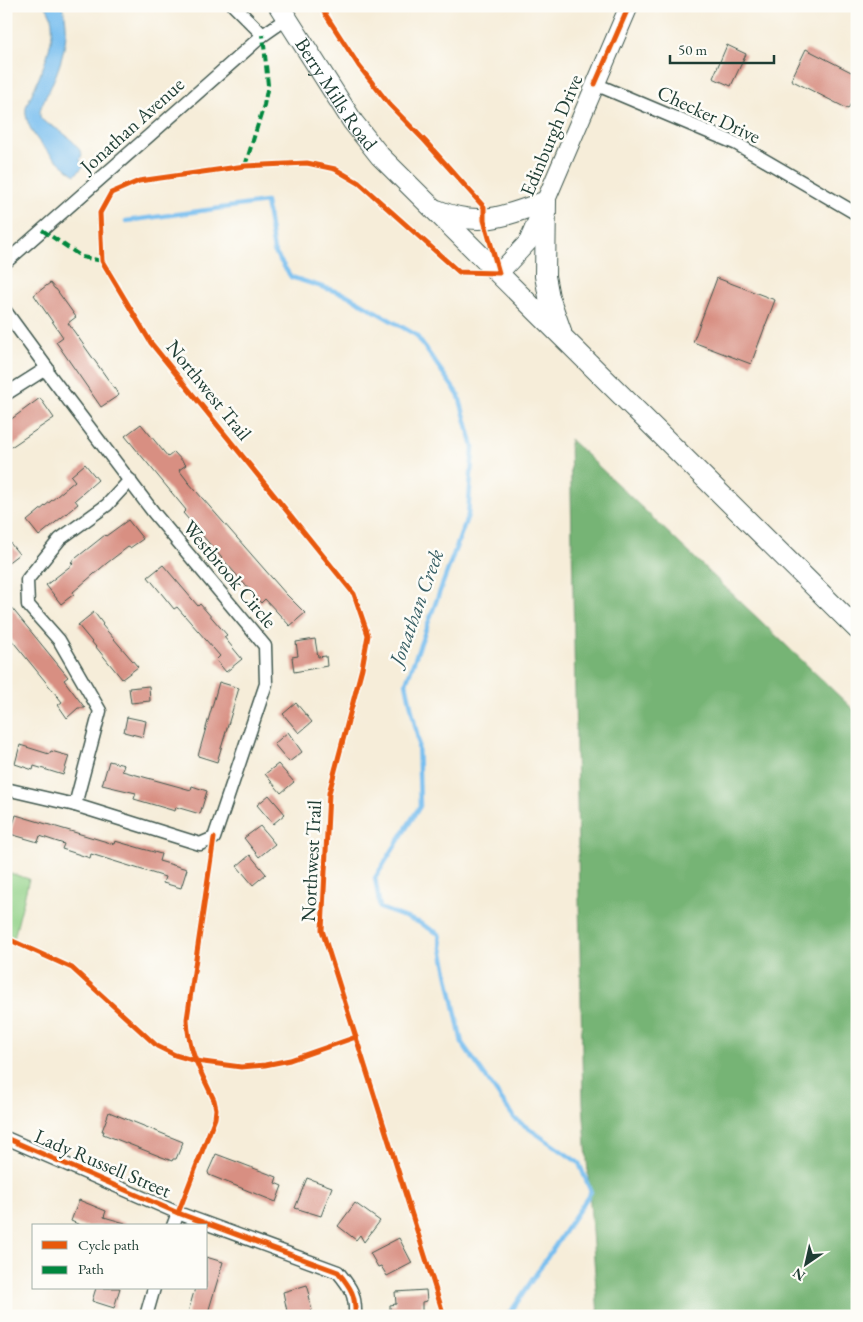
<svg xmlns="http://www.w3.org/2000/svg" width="863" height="1322" viewBox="0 0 863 1322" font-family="'EB Garamond',serif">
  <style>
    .green { fill: #93d289; stroke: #59885e }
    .forest { fill: #76b475; stroke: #4a7854 }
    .water { fill: #77beef; stroke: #4b7e92 }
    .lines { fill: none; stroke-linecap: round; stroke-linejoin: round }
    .stream { stroke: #77beef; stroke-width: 4.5 }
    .building { fill: #d88f82 }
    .street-casing { stroke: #3f574d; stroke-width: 15 }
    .secondary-casing { stroke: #3f574d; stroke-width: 20 }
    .primary-casing { stroke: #3f574d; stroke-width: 22 }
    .street { stroke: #fff; stroke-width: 12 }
    .secondary { stroke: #fff; stroke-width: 18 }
    .primary { stroke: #fff; stroke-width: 20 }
    .quiet { stroke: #00873e; stroke-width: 4; stroke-dasharray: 8 4; stroke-linecap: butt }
    .cycleway-casing { stroke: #fdfcf7; stroke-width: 8 }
    .cycleway { stroke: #e8590c; stroke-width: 5 }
    .labels { text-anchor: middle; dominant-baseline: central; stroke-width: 5; stroke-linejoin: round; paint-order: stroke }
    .street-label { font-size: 20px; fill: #1f3d34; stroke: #fdfcf7 }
    .water-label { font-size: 21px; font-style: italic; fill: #355d63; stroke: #fdfcf7 }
  </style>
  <rect width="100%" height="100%" fill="#fdfcf7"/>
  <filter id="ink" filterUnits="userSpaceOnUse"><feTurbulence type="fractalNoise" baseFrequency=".02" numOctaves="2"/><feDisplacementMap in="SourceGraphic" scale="10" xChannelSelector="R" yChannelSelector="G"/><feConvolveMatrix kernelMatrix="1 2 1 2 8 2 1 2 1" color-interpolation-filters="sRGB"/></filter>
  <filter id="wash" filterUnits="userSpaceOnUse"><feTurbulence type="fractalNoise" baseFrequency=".0096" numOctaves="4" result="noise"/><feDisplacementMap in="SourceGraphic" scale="20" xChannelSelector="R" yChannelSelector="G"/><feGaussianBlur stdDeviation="1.12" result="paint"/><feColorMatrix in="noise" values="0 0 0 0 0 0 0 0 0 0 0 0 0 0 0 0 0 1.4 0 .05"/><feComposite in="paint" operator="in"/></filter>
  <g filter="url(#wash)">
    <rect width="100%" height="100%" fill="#f6edd9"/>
    <!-- green -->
    <path class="green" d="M6,872L29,879L13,942L6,943Z"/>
    <!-- forest -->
    <path class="forest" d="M570,439L857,713V1316H598L583,1103Z"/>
    <!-- water -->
    <path class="water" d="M45,6H62C72,30 62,62 52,84C49,93 38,107 40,116C41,121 48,124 52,126C64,133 75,141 82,154L80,160L84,166L75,175C56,160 23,134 26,107C36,83 66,28 45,6Z"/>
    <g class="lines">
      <!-- stream -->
      <path class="stream" d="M126,221L266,202L274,251L291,277L347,295L416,335L459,396L473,447L468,515L406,683L418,739L420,806L375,878L380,908L418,922L439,934L462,1043L515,1119L579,1163L591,1192L508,1316"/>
    </g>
    <g id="blocks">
      <!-- building -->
      <g class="building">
        <path d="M727,45L746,54L731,86L713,78Z"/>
        <path d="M806,49L857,75V92L848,109L791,80Z"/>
        <path d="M717,278L775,300L751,364L693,342Z"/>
        <path d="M50,283L55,289H56L76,317L68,323L119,395L101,407L56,342L63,337L34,295Z"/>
        <path d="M40,398L54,418L11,447L6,440V423Z"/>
        <path d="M141,424L168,457L174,452L186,465L179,470L189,483L286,594L305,613L290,626L265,599L261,603L227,564L183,513L186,510L125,436Z"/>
        <path d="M85,464L98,480L75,500L78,504L39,536L27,521L75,481L71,476Z"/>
        <path d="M128,520L143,539L130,548L128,547L107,563L73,592L74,594L61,604L46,585L73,564L71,562L105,535L106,536Z"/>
        <path d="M6,538L19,554L6,564Z"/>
        <path d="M163,565L198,606L200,604L227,635L224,637L242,659L226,672L216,660L220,656L177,607L174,609L148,577Z"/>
        <path d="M6,601L68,677L64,680L85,708H78L67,718L58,705L62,702L6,633Z"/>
        <path d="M94,612L103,624L102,625L138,667L122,679L78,625Z"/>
        <path d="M315,639L318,657L326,656L327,666L294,672L292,657L298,656L296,642Z"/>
        <path d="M219,682L239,688L217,762L198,756Z"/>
        <path d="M149,686L150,701L131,703L129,688Z"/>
        <path d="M296,703L312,722L299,733L283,714Z"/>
        <path d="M127,717L146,721L143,737L124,732Z"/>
        <path d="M288,732L302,752L289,762L274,744Z"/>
        <path d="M20,745L49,754L51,751L69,756L63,775L34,766L33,770L15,764Z"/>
        <path d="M109,761L124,765L122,771L191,790L192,786L207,791L200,814L176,807L175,811L134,799L136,793L102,785Z"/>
        <path d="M278,764L294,782L281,793L265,774Z"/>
        <path d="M269,795L285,814L273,824L257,805Z"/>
        <path d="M16,815L114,844L115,841L161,854L159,861L187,869L181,888L163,883L165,877L91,854L90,858L62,849L64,844L40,836L38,842L10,834Z"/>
        <path d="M260,826L275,844L259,857L244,838Z"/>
        <path d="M250,855L266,874L253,885L237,866Z"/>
        <path d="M109,1112L183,1142L176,1159H173L172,1161L103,1134L104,1131H102Z"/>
        <path d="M216,1154L277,1177L275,1183L282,1186L276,1202L209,1175L208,1172Z"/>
        <path d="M307,1178L332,1187L321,1216L295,1208Z"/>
        <path d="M79,1200L106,1211L104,1217L125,1223L124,1226H82L71,1221Z"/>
        <path d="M355,1203L380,1221L364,1242L360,1235L356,1240L338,1226Z"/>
        <path d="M399,1238L412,1263L387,1276L381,1266L378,1267L370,1253Z"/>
        <path d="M206,1257L223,1262L207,1316H187L195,1288H206Z"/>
        <path d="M307,1285L310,1295L308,1296L312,1310L310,1311L311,1316H288L283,1292Z"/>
        <path d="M96,1288H120L114,1308L92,1301Z"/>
        <path d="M426,1290L427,1301L422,1302V1316H390V1305L396,1304L395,1292Z"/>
      </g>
    </g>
  </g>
  <g filter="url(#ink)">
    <use href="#blocks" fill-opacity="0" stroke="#3f574d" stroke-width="1"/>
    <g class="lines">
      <!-- street casing -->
      <g class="street-casing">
        <g id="street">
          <path d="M234,6L263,35"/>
          <path d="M595,84L737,144L857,214"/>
          <path d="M6,262L263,35L286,19"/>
          <path d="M6,312L47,368L48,373L154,513L265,646L266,684L214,838L200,844L75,805L6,789"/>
          <path d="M6,394L47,368"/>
          <path d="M75,805L100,711L59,640L28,605L27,580L60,539L107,505L130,480"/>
          <path d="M6,1138L178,1213L338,1272C351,1288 356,1295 355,1316"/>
          <path d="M173,1226L178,1213"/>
          <path d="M146,1316L154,1288"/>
        </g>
      </g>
      <!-- secondary casing -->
      <g class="secondary-casing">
        <path id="secondary" d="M499,273L528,242L629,6"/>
      </g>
      <!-- primary casing -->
      <g class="primary-casing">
        <g id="primary">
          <path id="s1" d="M279,6L353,122L380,156L857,629"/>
          <path d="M437,210C479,228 506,216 546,201L545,276L549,297L561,331"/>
        </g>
      </g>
      <!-- street -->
      <use href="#street" class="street"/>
      <!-- secondary -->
      <use href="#secondary" class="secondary"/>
      <!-- primary -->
      <use href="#primary" class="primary"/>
      <!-- quiet -->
      <g class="quiet">
        <path d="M245,166L264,105L268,85L263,35"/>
        <path d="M42,230L82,257L102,261"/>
      </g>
      <!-- cycleway casing -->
      <g class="cycleway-casing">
        <g id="cycleway">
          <path d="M320,6L359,66L389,104L425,141L484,207V220L499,273L459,272L359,183L335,169L307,163L245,166L139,181L111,193L100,213L102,261L151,343L354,594L368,635L362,668L329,793L322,930L444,1316"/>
          <path d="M595,84L629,6"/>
          <path d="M6,938L72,968L157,1046L175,1055L196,1061L241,1067L265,1065L290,1060L356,1037"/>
          <path d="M6,1138L178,1213L338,1272C351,1288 356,1295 355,1316"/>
          <path d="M178,1213L215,1118L216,1109L214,1100C201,1072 188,1051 187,1019L214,838"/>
        </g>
      </g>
      <!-- cycleway -->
      <use href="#cycleway" class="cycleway"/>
    </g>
  </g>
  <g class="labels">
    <!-- street labels -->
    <g class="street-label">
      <text stroke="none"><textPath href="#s1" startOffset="105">Berry Mills Road</textPath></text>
      <text transform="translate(709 114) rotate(25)">Checker Drive</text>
      <text transform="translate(132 125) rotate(-42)">Jonathan Avenue</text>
      <text transform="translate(551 135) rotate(-67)">Edinburgh Drive</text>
      <text transform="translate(209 390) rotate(51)">Northwest Trail</text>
      <text transform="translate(230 574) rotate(50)">Westbrook Circle</text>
      <text transform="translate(311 861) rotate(-87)">Northwest Trail</text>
      <text transform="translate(103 1163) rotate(23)">Lady Russell Street</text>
    </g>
    <!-- water labels -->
    <g class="water-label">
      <text transform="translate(416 607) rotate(-70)">Jonathan Creek</text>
    </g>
  </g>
  <!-- margin -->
  <rect width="863" height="1322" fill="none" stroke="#fdfcf7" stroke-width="25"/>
  <!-- legend -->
  <rect x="32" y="1224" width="175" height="65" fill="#fdfcf7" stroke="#a4b0a9"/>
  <rect x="42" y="1241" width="25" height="8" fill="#e8590c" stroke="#a4b0a9"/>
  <text x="78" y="1250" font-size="15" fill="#1f3d34">Cycle path</text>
  <rect x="42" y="1266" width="25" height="8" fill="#00873e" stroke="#a4b0a9"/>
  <text x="78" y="1274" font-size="15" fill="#1f3d34">Path</text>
  <!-- north arrow -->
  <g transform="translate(806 1264) rotate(214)" stroke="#fdfcf7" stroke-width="4" paint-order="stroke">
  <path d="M0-4L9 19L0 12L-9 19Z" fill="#1f3d34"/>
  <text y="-8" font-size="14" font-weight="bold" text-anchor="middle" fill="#1f3d34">N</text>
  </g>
  <!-- scale -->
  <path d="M670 55v8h104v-8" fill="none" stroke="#1f3d34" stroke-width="2.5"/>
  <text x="678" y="55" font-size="15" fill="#1f3d34" stroke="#fdfcf7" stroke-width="4" paint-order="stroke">50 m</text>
</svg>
